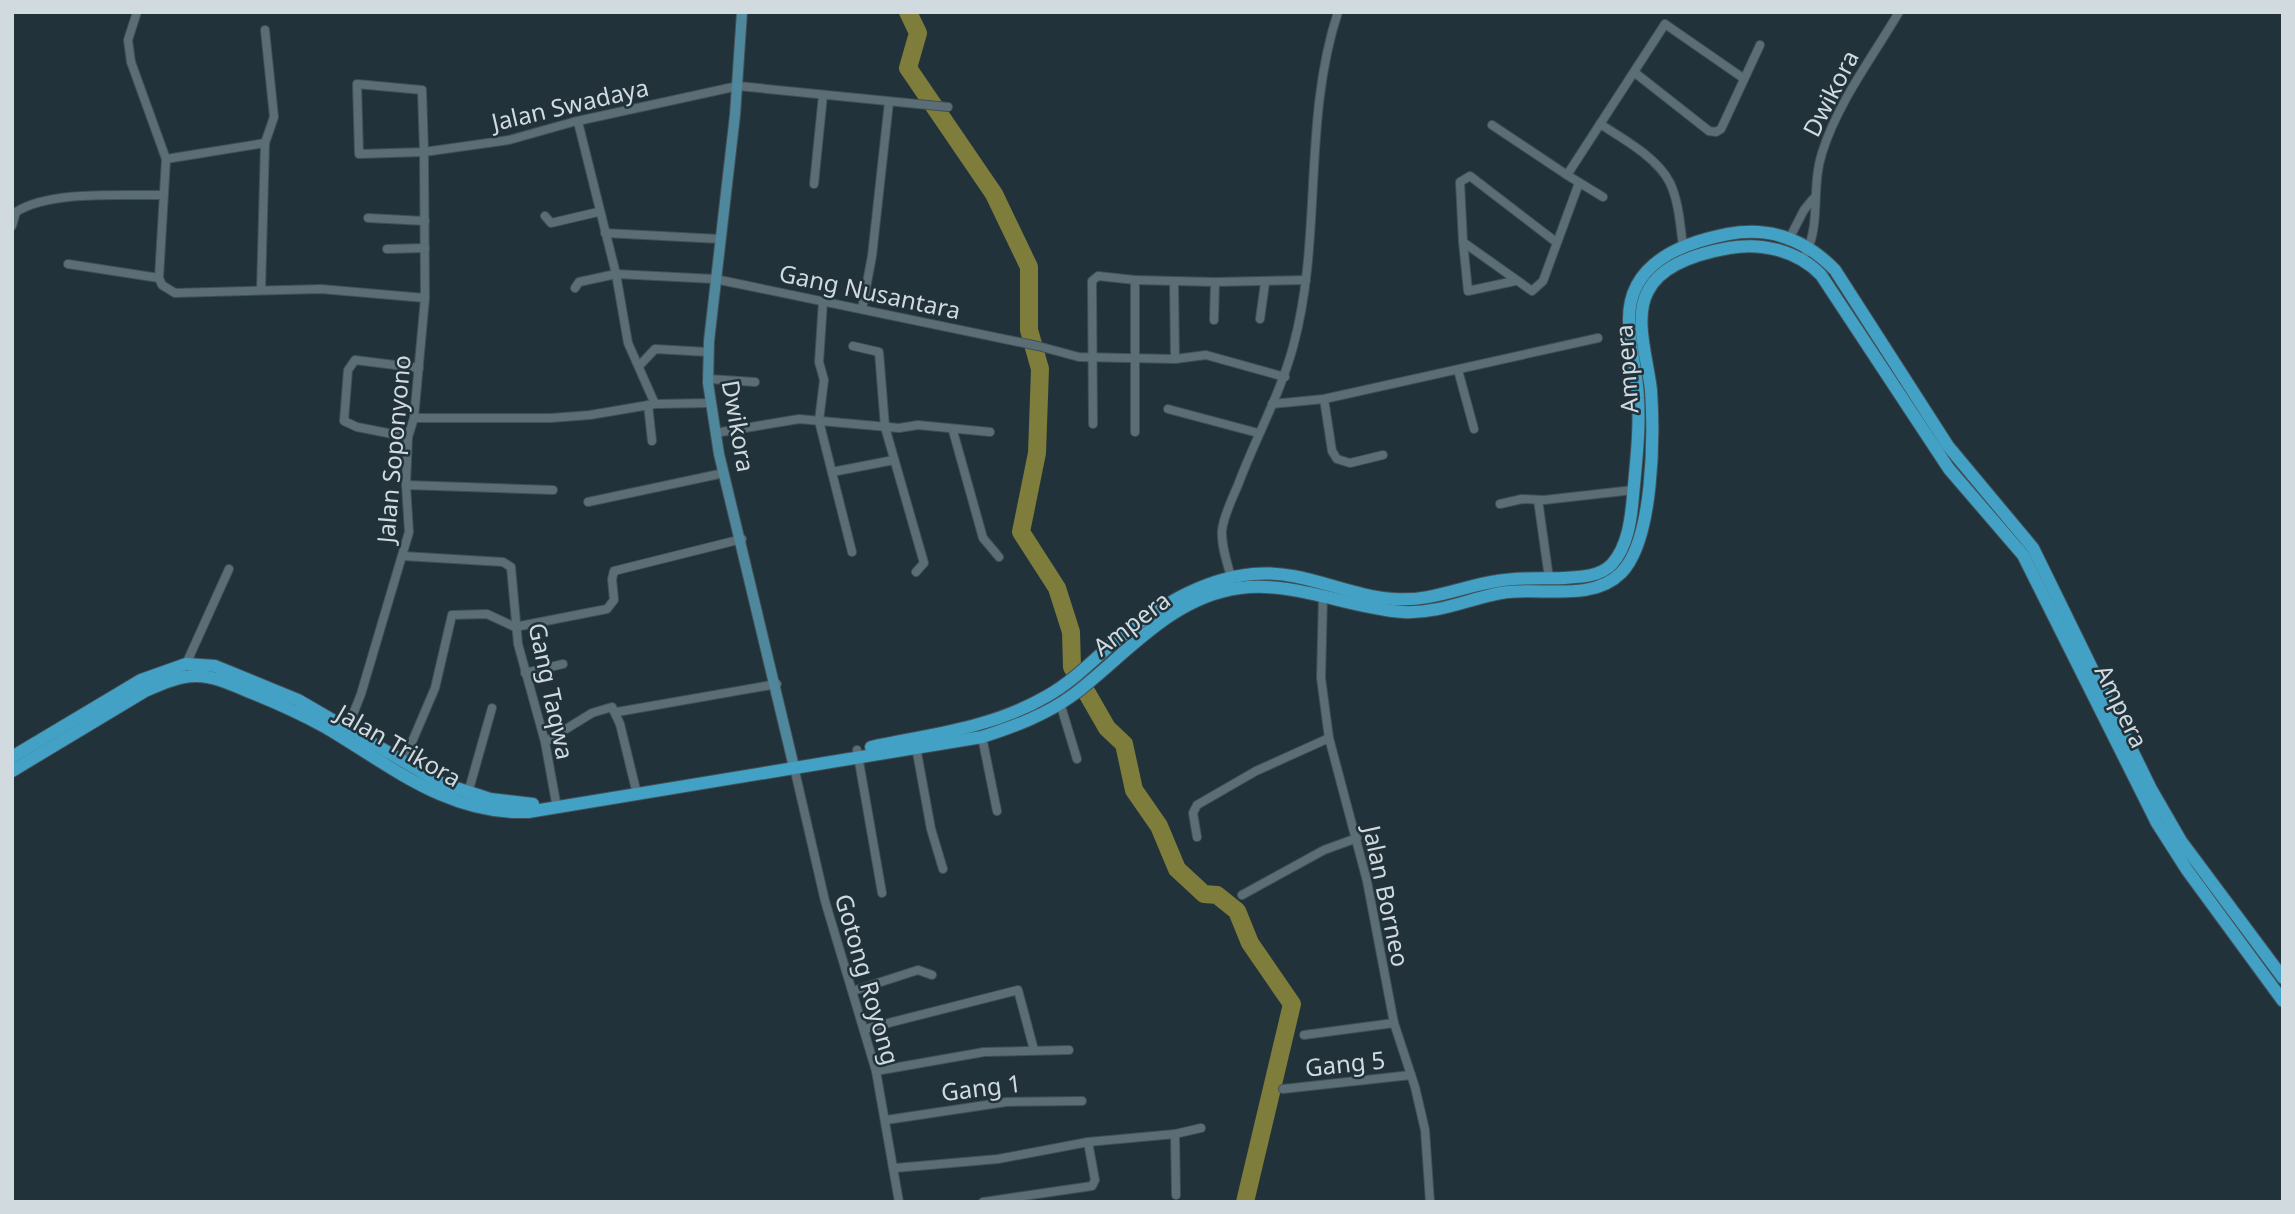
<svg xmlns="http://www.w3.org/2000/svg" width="2295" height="1214" viewBox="0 0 2295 1214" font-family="'Noto Sans',sans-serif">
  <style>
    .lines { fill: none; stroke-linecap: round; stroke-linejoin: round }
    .river { stroke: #7e7d3c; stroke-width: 18 }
    .street-casing { stroke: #415056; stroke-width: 10 }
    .secondary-casing { stroke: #415056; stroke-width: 12 }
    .primary-casing { stroke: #415056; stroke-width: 14 }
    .street { stroke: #5b6e76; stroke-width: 8 }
    .secondary { stroke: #4f889d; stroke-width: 10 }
    .primary { stroke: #42a1c5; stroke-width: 12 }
    .labels { text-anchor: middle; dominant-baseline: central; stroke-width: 5; stroke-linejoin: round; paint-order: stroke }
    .street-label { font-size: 24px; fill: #d0dadf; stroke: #22323a }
  </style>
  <rect width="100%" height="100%" fill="#22323a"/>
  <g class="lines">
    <!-- river -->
    <path class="river" d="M908,12L918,33L908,68L994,194L1029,267V330L1040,369L1037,453L1021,532L1057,588L1071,632L1072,667L1107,728L1124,744L1134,790L1159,826L1177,869L1204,894L1217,895L1237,911L1250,943L1292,1004L1245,1202"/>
    <!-- street casing -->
    <g class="street-casing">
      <g id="street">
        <path d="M137,12L128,40L131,62L166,159L159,278L162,285L175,293L321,289L425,298"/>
        <path d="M265,30L274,117L265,143"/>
        <path d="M1634,72L1709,131L1716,132L1721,129L1760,45"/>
        <path d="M357,84L422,90L424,152L359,154Z"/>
        <path d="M578,122L616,274L628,343L655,404"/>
        <path d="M1600,124C1622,138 1658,158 1670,183C1679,202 1680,225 1683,246"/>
        <path d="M1492,125L1567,175L1665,24L1743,78"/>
        <path d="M166,159L265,143L261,290"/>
        <path d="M1567,175L1603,197"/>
        <path d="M814,184L823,95"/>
        <path d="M545,216L551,223L598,212"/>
        <path d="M368,218L425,221"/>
        <path d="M12,226L16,212C50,190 123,196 163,195"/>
        <path d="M605,233L720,239"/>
        <path d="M1788,241L1804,210L1813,199"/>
        <path d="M1463,242L1468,291L1515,281"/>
        <path d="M1556,242L1470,176L1460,182L1463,242L1532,291L1543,281L1579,183"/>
        <path d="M387,249L425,248"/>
        <path d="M1806,253C1821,223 1811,187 1822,153C1838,102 1872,58 1899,12"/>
        <path d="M68,264L159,278"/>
        <path d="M1135,280L1174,281L1175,359"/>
        <path d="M1174,281L1215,282L1214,320"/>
        <path d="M1215,282L1306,280"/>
        <path d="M575,288L579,282L616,274L715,279L1038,346L1079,357L1175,359L1206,355L1285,377"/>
        <path d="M823,301L819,362L824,380L819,421L852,552"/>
        <path d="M862,309L872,256L889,102"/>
        <path d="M1260,319L1265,283"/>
        <path d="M853,346L879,352L885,427L924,563L916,572"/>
        <path d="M639,366L655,349L708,352"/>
        <path d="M1458,370L1474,429"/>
        <path d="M709,379L755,382"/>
        <path d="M1324,399L1332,451L1337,459L1350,463L1383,455"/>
        <path d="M1272,404L1324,399L1598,338"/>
        <path d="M648,405L652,441"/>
        <path d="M1168,409L1258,433"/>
        <path d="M414,418H551L590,415L655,404L710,403"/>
        <path d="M1093,424L1092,281L1098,276L1135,280V432"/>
        <path d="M953,431L983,538L999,557"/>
        <path d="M715,433L799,419L899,428L918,425L990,432"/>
        <path d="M408,437L357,427L344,421L348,370L355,360L419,368"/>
        <path d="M832,472L894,460"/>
        <path d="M406,485L553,490"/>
        <path d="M1538,500L1549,578"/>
        <path d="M588,502L724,473"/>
        <path d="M1500,504L1522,499L1544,500L1633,490"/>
        <path d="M403,556L503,562L511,567L518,644L545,742L557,808"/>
        <path d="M1231,577C1227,562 1221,546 1222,530C1224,515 1232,499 1238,485C1255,439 1280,395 1293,347C1323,238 1302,121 1338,12"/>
        <path d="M1323,596L1321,678L1329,738L1367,881L1394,1023L1415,1087L1425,1130L1430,1202"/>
        <path d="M186,664L229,569"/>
        <path d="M525,673L563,664"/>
        <path d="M1060,703L1077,759"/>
        <path d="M617,712L777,684"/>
        <path d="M348,727L361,694L409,532L406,485L408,437L414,418L425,298L424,152L509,140L573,122L738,86L948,107"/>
        <path d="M982,737L997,811"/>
        <path d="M545,742L592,713L612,707L620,724L637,794"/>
        <path d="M916,747L931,829L943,869"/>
        <path d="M857,750L882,893"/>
        <path d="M403,763L435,688L452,615L487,614L515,627L607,609L614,600L612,579L614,571L742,539"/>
        <path d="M794,767L825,901L876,1071L899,1202"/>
        <path d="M468,793L492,708"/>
        <path d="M1197,837L1193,813L1197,805L1256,771L1329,738"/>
        <path d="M1242,895L1324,850L1357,838"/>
        <path d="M853,991L918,970L932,975"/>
        <path d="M865,1029L1018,990L1034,1050"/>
        <path d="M1304,1035L1394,1023"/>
        <path d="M876,1071L984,1052L1069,1050"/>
        <path d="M1283,1089L1411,1075"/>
        <path d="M886,1120L1006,1102L1082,1101"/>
        <path d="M1175,1134L1176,1195"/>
        <path d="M895,1168L998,1159L1088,1142L1175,1134L1201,1128"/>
        <path d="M983,1202L1092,1186L1095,1180L1088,1142"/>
      </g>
    </g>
    <!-- secondary casing -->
    <g class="secondary-casing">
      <path id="secondary" d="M742,12L735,115L709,341L708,383L719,454L794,767"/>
    </g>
    <!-- primary casing -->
    <g class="primary-casing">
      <g id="primary">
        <path d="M871,747C932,734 992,728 1047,696C1072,682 1092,661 1113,643C1153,610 1200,579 1253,574C1302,569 1346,596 1394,599C1430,602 1463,586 1497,581C1519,577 1541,579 1563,578C1579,577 1600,577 1612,564C1628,546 1631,519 1633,496C1636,463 1640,430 1638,398C1637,372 1629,345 1629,319C1629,263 1681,243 1728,234C1771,226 1806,240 1835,270L1948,446L2033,548L2151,789L2181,841L2283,978"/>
        <path d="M12,757L141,680L186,664L215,666L298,700L441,783L490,799L533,804"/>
        <path d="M12,771L145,691C161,684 179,676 196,676C216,676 235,686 252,693C277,703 301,714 325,727C390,765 447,815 528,812L982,737C1013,727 1046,715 1073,695C1125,656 1170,597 1240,588C1295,581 1348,608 1403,612C1438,614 1468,599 1501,593C1539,586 1591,603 1621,573C1654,540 1654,435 1651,390C1648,361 1633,318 1648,291C1662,263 1701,253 1729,248C1762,242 1798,251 1821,275L1949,469L2023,555L2157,823L2187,870L2283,1001"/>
      </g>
    </g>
    <!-- street -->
    <use href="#street" class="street"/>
    <!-- secondary -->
    <use href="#secondary" class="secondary"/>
    <!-- primary -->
    <use href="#primary" class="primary"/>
  </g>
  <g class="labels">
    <!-- street labels -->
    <g class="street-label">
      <text transform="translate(1830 93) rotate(-63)">Dwikora</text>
      <text transform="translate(570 104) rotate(-13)">Jalan Swadaya</text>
      <text transform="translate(870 291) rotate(12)">Gang Nusantara</text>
      <text transform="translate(1626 369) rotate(-94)">Ampera</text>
      <text transform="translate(739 426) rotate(80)">Dwikora</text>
      <text transform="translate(393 449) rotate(-85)">Jalan Soponyono</text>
      <text transform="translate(1131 623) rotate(-37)">Ampera</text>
      <text transform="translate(552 691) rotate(78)">Gang Taqwa</text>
      <text transform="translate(2122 706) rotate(64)">Ampera</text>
      <text transform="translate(399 745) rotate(30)">Jalan Trikora</text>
      <text transform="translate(1387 896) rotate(78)">Jalan Borneo</text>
      <text transform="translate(868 979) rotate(74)">Gotong Royong</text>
      <text transform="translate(1345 1063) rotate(-6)">Gang 5</text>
      <text transform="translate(981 1087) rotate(-7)">Gang 1</text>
    </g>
  </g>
  <!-- border -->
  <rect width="2295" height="1214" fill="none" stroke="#d0dadf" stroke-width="28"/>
</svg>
